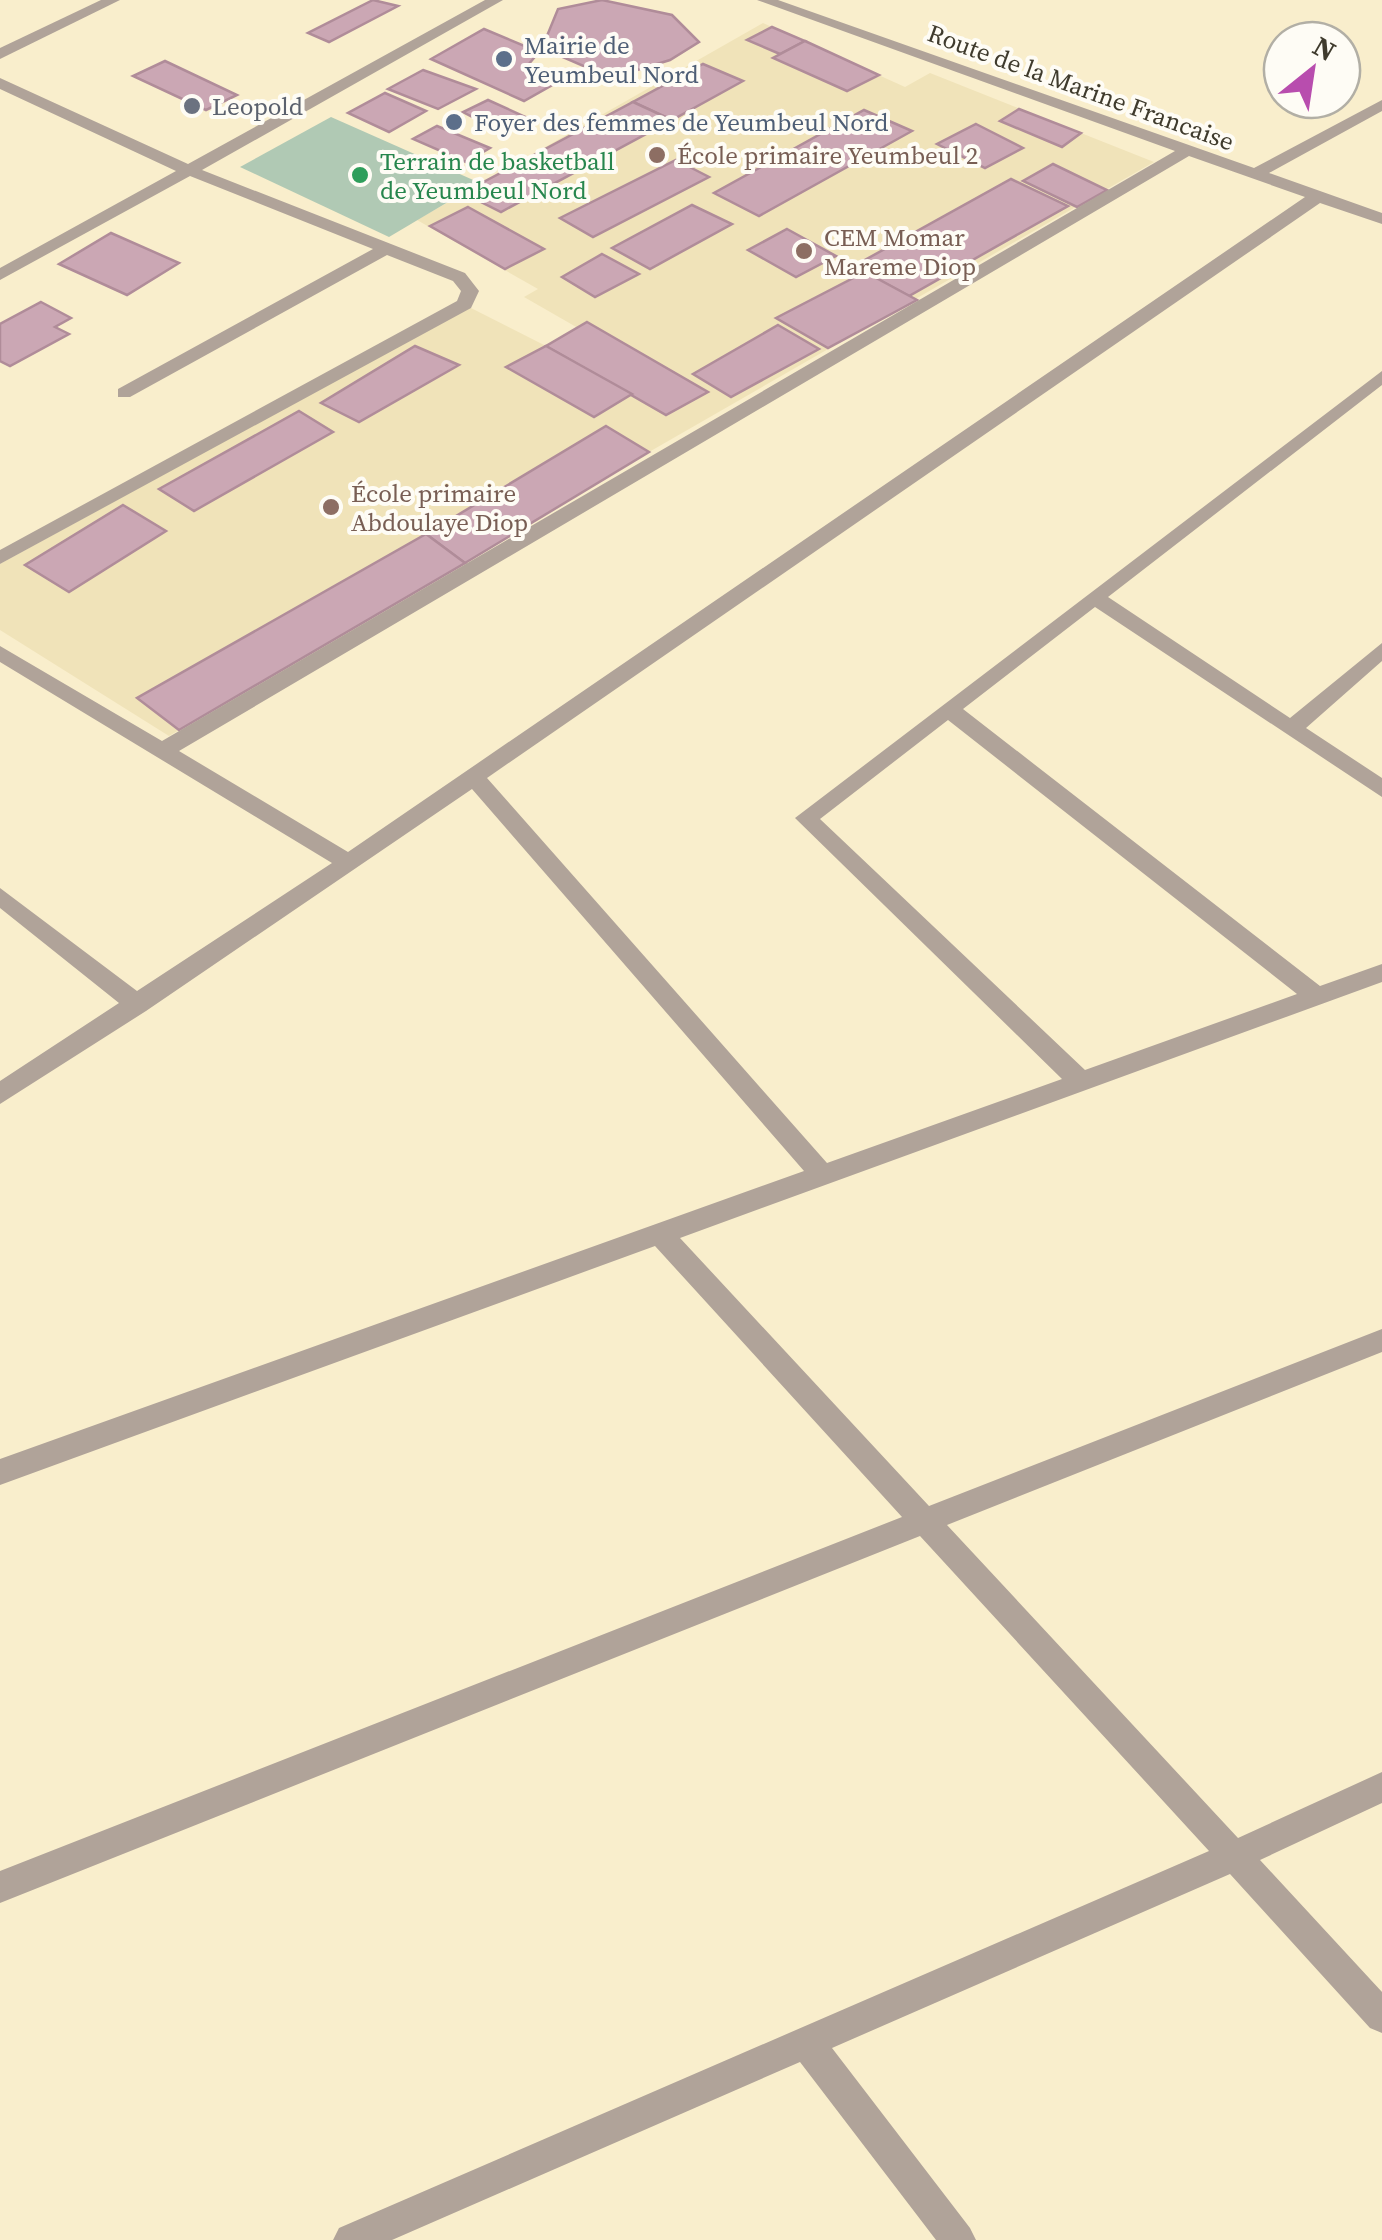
<svg xmlns="http://www.w3.org/2000/svg" width="1382" height="2240" viewBox="0 0 1382 2240" font-family="'Source Serif 4',serif">
  <style>
    .built { fill: #f0e3b9 }
    .green { fill: #b0c9b4 }
    .building { fill: #cba7b4; stroke: #b08c99; stroke-width: 2.5 }
    .lines { fill: none; stroke-linecap: round; stroke-linejoin: round }
    .minor { fill: #b0a399; fill-rule: evenodd }
    .service-dot { fill: #5c6f8a; stroke: #fefcf5; stroke-width: 4 }
    .worship-dot { fill: #6b7280; stroke: #fefcf5; stroke-width: 4 }
    .education-dot { fill: #8d6e63; stroke: #fefcf5; stroke-width: 4 }
    .leisure-dot { fill: #2e9e5b; stroke: #fefcf5; stroke-width: 4 }
    .labels { text-anchor: middle; dominant-baseline: central; stroke-width: 8; stroke-linejoin: round; paint-order: stroke }
    .far-service-label { font-size: 25px; fill: #4e5e75; stroke: #fefcf5; text-anchor: start }
    .far-street-label { font-size: 25px; fill: #3f3b2d; stroke: #fefcf5 }
    .far-worship-label { font-size: 25px; fill: #5b616d; stroke: #fefcf5; text-anchor: start }
    .far-education-label { font-size: 25px; fill: #785e54; stroke: #fefcf5; text-anchor: start }
    .far-leisure-label { font-size: 25px; fill: #27864d; stroke: #fefcf5; text-anchor: start }
  </style>
  <rect width="100%" height="100%" fill="#f9eecc"/>
  <!-- built -->
  <path class="built" d="M763,23L905,87L930,73L1154,162L649,452L169,736L0,630V564L469,307L546,346L578,328L524,297L538,289L417,220Z"/>
  <!-- green -->
  <path class="green" d="M331,117L480,183L389,237L240,167Z"/>
  <!-- building -->
  <g class="building">
    <path d="M373,0L398,6L329,42L308,33Z"/>
    <path d="M602,0L672,15L699,42L670,60L611,78L542,48L558,9Z"/>
    <path d="M772,27L805,41L780,54L747,40Z"/>
    <path d="M484,29L539,52L528,65L554,84L524,101L431,59Z"/>
    <path d="M805,41L879,75L847,91L773,58Z"/>
    <path d="M165,61L237,95L206,110L133,76Z"/>
    <path d="M703,64L743,81L672,120L633,102Z"/>
    <path d="M423,70L476,89L438,109L388,89Z"/>
    <path d="M385,93L426,111L389,132L348,113Z"/>
    <path d="M488,100L530,119L503,133L463,112Z"/>
    <path d="M633,102L672,120L501,212L463,193Z"/>
    <path d="M1019,109L1081,133L1062,147L1000,121Z"/>
    <path d="M864,110L912,131L759,216L714,193Z"/>
    <path d="M976,124L1023,148L985,168L937,144Z"/>
    <path d="M437,126L490,148L466,162L413,139Z"/>
    <path d="M676,160L709,177L593,237L560,218Z"/>
    <path d="M1053,164L1107,190L1077,207L1023,181Z"/>
    <path d="M1011,179L1068,206L909,296L854,266Z"/>
    <path d="M692,205L732,224L650,269L612,248Z"/>
    <path d="M468,207L544,249L505,269L430,226Z"/>
    <path d="M787,229L836,256L796,277L748,250Z"/>
    <path d="M111,233L179,263L127,295L59,264Z"/>
    <path d="M602,254L639,274L595,297L562,277Z"/>
    <path d="M865,272L917,300L828,348L776,318Z"/>
    <path d="M41,302L71,318L55,327L69,334L10,366L0,361V324Z"/>
    <path d="M587,322L708,392L666,415L546,346Z"/>
    <path d="M778,325L819,349L731,397L693,374Z"/>
    <path d="M415,346L459,365L359,422L321,403Z"/>
    <path d="M546,346L632,394L594,417L506,367Z"/>
    <path d="M299,411L333,432L194,511L159,489Z"/>
    <path d="M606,426L649,452L465,563L426,534Z"/>
    <path d="M123,505L166,531L69,592L25,565Z"/>
    <path d="M426,534L465,563L179,730L137,698Z"/>
  </g>
  <g class="lines">
    <!-- minor -->
    <g class="minor">
      <path d="M101,0H120L0,59V48Z"/>
      <path d="M485,0H503L202,170L465,273L479,291L471,308L0,564V550L457,301L461,291L453,281L387,255L130,397H118V389L373,249L190,176L0,280V268L176,171L0,89V78L188,164Z"/>
      <path d="M757,0H778L1254,168L1382,100V111L1269,173L1382,213V224L1320,203L487,778L827,1163L1062,1079L795,818L1382,371V385L1108,597L1290,718L1382,643V661L1306,728L1382,778V797L1095,607L963,709L1320,986L1382,964V982L680,1238L929,1506L1382,1329V1352L947,1525L1238,1838L1382,1772V1803L1260,1860L1382,1992V2033L1370,2028L1230,1874L832,2048L970,2228L976,2240H936L800,2062L392,2240H333L339,2228L1209,1851L920,1536L0,1903V1871L902,1517L655,1246L0,1485V1459L804,1171L472,789L146,1011L0,1104V1081L119,1003L0,908V888L137,991L332,863L0,662V646L162,741L1175,151ZM1189,156L1305,197L348,852L179,751ZM948,720L1297,994L1085,1070L820,819Z"/>
    </g>
  </g>
  <!-- markers -->
  <g class="service-dot">
    <circle cx="504" cy="59" r="10"/>
    <circle cx="454" cy="122" r="10"/>
  </g>
  <circle class="worship-dot" cx="192" cy="106" r="10"/>
  <g class="education-dot">
    <circle cx="657" cy="155" r="10"/>
    <circle cx="804" cy="251" r="10"/>
    <circle cx="331" cy="507" r="10"/>
  </g>
  <circle class="leisure-dot" cx="360" cy="175" r="10"/>
  <g class="labels">
    <!-- far-service labels -->
    <g class="far-service-label">
      <text x="524" y="45">Mairie de<tspan x="524" dy="29">Yeumbeul Nord</tspan></text>
      <text x="474" y="122">Foyer des femmes de Yeumbeul Nord</text>
    </g>
    <!-- far-street labels -->
    <g class="far-street-label">
      <text transform="translate(1081 87) rotate(20)">Route de la Marine Francaise</text>
    </g>
    <!-- far-worship labels -->
    <g class="far-worship-label">
      <text x="212" y="106">Leopold</text>
    </g>
    <!-- far-education labels -->
    <g class="far-education-label">
      <text x="677" y="155">École primaire Yeumbeul 2</text>
      <text x="824" y="237">CEM Momar<tspan x="824" dy="29">Mareme Diop</tspan></text>
      <text x="351" y="493">École primaire<tspan x="351" dy="29">Abdoulaye Diop</tspan></text>
    </g>
    <!-- far-leisure labels -->
    <g class="far-leisure-label">
      <text x="380" y="161">Terrain de basketball<tspan x="380" dy="29">de Yeumbeul Nord</tspan></text>
    </g>
  </g>
  <!-- north arrow -->
  <g transform="translate(1312 70) rotate(30)"><circle r="48" fill="#fefcf5" stroke="#b2afa5" stroke-width="2.5"/>
  <path d="M0-8L18 38L0 25L-18 38Z" fill="#b84dae"/>
  <text y="-15" font-size="28" font-weight="bold" text-anchor="middle" fill="#3f3b2d">N</text>
  </g>
</svg>
